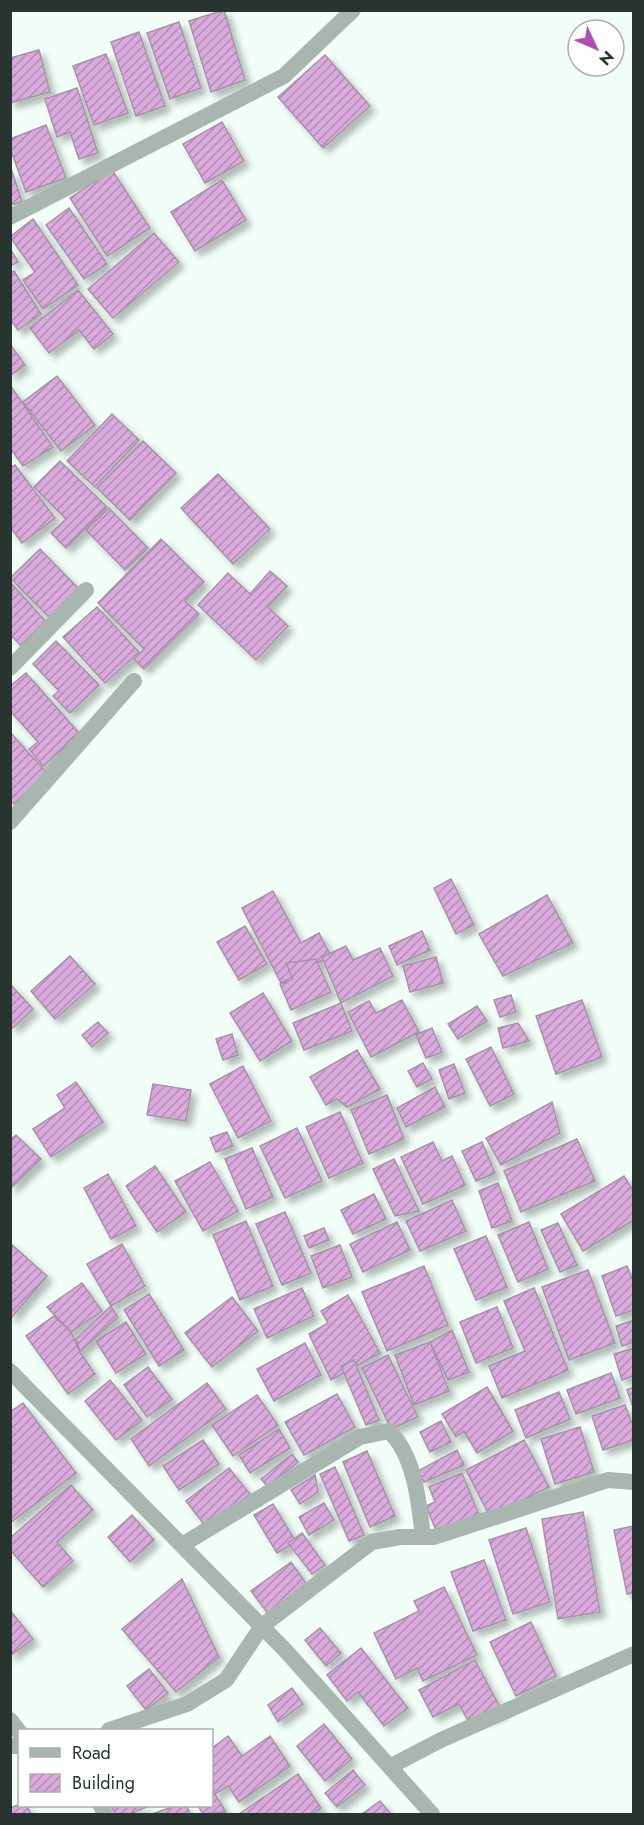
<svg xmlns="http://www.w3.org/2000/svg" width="644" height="1825" viewBox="0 0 644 1825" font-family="Jost,sans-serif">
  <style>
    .building { fill: url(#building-hatch); stroke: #a692a7; stroke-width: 1.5; filter: url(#shadow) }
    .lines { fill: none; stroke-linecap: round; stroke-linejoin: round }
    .minor { stroke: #a8b6af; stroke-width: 16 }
  </style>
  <defs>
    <pattern id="building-hatch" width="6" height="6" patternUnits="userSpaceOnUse" patternTransform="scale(1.5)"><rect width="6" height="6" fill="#daaadd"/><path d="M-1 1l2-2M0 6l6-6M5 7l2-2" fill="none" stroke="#b18bb4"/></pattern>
    <filter id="shadow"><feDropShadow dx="5.5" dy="5.5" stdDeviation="3" flood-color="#0004"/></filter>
  </defs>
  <rect width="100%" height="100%" fill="#f2fff9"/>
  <!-- building -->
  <g class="building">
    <path d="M224,10L245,80L211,92L189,21Z"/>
    <path d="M179,22L201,88L170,99L147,33Z"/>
    <path d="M139,32L165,106L136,116L111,42Z"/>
    <path d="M39,50L50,92L10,103V58Z"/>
    <path d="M106,54L128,113L94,125L73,66Z"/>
    <path d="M325,55L370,106L323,148L278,97Z"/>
    <path d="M77,88L98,153L79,159L70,132L57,137L45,99Z"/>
    <path d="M222,122L244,161L205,183L183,144Z"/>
    <path d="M46,125L66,178L26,192L10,148V139Z"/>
    <path d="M112,170L150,228L107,256L70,198Z"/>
    <path d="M12,171L22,202L10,205V172Z"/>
    <path d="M222,180L246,220L195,251L171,212Z"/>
    <path d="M69,208L107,264L84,279L46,225Z"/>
    <path d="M33,219L78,285L43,309L23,280L35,272L10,237Z"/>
    <path d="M154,233L179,262L113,318L88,289Z"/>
    <path d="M10,248L18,262L10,266Z"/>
    <path d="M14,271L41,314L18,330L10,319V273Z"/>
    <path d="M78,290L113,334L94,349L79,330L49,353L30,328Z"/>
    <path d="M10,344L25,365L10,376Z"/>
    <path d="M57,376L95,425L61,451L23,402Z"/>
    <path d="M10,385L53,447L23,466L10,448Z"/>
    <path d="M112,414L139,440L95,487L67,461Z"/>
    <path d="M143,441L176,473L130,520L97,488Z"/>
    <path d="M60,461L107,507L66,548L51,533L66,519L34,487Z"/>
    <path d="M15,465L55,518L22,543L10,527V468Z"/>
    <path d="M218,474L270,529L233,564L181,508Z"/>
    <path d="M109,508L148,548L125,570L86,530Z"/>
    <path d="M161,539L204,582L185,601L199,614L144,669L134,659L144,649L98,603Z"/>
    <path d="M40,549L81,591L52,620L10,578Z"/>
    <path d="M270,571L287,586L268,607L288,626L256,660L198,605L228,573L250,594Z"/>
    <path d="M12,584L47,623L21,646L10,634Z"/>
    <path d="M97,607L139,652L105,683L63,637Z"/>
    <path d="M56,641L99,685L70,713L53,696L59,691L33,664Z"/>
    <path d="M26,673L80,734L43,766L29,749L38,742L10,711V686Z"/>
    <path d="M10,732L47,773L14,804L10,800Z"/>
    <path d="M451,879L474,925L456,934L434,888Z"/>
    <path d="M273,891L301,943L319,933L331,956L281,983L242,908Z"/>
    <path d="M547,895L573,943L503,976L479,934Z"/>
    <path d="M245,926L267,964L239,980L217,942Z"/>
    <path d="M422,931L430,950L397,965L389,946Z"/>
    <path d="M346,946L353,960L380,948L393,976L341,1003L322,957Z"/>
    <path d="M70,956L95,984L55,1019L31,991Z"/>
    <path d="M436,957L443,983L410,992L403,966Z"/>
    <path d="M316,959L331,992L291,1010L280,984L293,979L286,963Z"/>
    <path d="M10,984L33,1009L13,1028L10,1025Z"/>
    <path d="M263,993L292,1041L260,1061L230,1013Z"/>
    <path d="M511,995L516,1012L500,1017L494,1000Z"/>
    <path d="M402,1000L419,1032L371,1057L348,1012L369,1001L376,1013Z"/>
    <path d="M582,1000L602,1057L556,1074L536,1016Z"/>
    <path d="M341,1003L352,1031L304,1050L293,1023Z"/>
    <path d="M477,1006L487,1021L458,1039L448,1024Z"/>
    <path d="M98,1022L108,1033L92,1047L82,1035Z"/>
    <path d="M518,1023L529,1041L503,1048L498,1028Z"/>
    <path d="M432,1028L442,1052L426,1058L416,1035Z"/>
    <path d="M232,1034L238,1055L223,1060L216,1039Z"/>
    <path d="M491,1047L514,1094L490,1106L466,1059Z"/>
    <path d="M357,1050L380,1089L347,1107L337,1099L326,1105L310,1077Z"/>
    <path d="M423,1063L432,1079L417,1087L408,1071Z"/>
    <path d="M454,1064L465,1093L449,1099L439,1070Z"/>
    <path d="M243,1066L271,1121L238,1138L210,1084Z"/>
    <path d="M76,1082L103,1122L51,1157L33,1129L65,1108L57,1095Z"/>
    <path d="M153,1084L191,1090L186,1121L147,1115Z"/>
    <path d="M435,1087L445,1107L406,1127L397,1108Z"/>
    <path d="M387,1095L404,1139L369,1154L351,1110Z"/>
    <path d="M552,1102L560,1133L501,1165L486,1138Z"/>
    <path d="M340,1112L363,1163L329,1178L306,1127Z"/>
    <path d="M297,1128L322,1181L285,1198L260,1146Z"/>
    <path d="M227,1132L233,1146L216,1152L210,1138Z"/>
    <path d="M16,1135L41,1159L10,1189V1140Z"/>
    <path d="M577,1139L595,1181L521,1212L504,1171Z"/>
    <path d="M433,1142L442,1161L452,1156L465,1185L423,1204L401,1157Z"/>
    <path d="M482,1142L495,1173L476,1181L462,1151Z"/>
    <path d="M252,1148L273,1197L246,1209L225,1159Z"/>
    <path d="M394,1159L419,1211L395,1216L373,1169Z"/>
    <path d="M210,1162L238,1211L203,1231L175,1181Z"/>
    <path d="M155,1166L186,1212L157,1232L126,1186Z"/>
    <path d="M108,1174L136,1226L111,1239L84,1188Z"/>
    <path d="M624,1176L634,1192V1220L583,1251L561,1214Z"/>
    <path d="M498,1183L512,1221L492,1228L479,1191Z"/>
    <path d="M374,1194L386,1219L353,1234L341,1210Z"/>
    <path d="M452,1200L466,1231L420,1251L406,1221Z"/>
    <path d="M285,1212L311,1273L282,1285L256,1224Z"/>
    <path d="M246,1221L273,1286L240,1300L213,1235Z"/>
    <path d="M397,1222L410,1250L363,1272L350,1244Z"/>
    <path d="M529,1222L548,1269L518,1282L498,1235Z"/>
    <path d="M558,1223L577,1265L560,1272L541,1230Z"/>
    <path d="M324,1228L329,1240L309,1248L304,1236Z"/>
    <path d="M486,1236L507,1287L476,1300L454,1249Z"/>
    <path d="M10,1243L47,1276L12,1317L10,1316Z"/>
    <path d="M122,1244L145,1286L111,1306L87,1264Z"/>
    <path d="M340,1245L352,1277L323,1288L311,1256Z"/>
    <path d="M424,1266L448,1325L387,1351L362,1292Z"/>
    <path d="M627,1266L634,1284V1310L616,1316L602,1276Z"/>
    <path d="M588,1270L615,1343L569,1360L542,1287Z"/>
    <path d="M82,1283L102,1311L71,1332L47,1307Z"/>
    <path d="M302,1288L314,1316L267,1338L254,1309Z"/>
    <path d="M534,1288L568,1370L502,1398L489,1366L525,1351L504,1301Z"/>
    <path d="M149,1294L184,1350L159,1366L124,1310Z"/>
    <path d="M348,1295L380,1353L331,1380L309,1334L328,1323L321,1311Z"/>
    <path d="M232,1297L258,1331L212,1367L185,1333Z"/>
    <path d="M111,1306L118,1317L80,1352L76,1339Z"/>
    <path d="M497,1307L513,1348L476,1363L460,1322Z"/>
    <path d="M54,1316L71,1332L80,1352L95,1374L68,1394L26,1336Z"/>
    <path d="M634,1320V1342L622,1346L616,1326Z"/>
    <path d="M126,1322L146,1354L116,1373L96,1341Z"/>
    <path d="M452,1330L469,1372L448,1380L430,1342Z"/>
    <path d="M430,1342L449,1391L414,1405L395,1355Z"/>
    <path d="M305,1343L321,1375L274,1401L257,1369Z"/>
    <path d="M634,1348V1376L622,1380L614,1354Z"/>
    <path d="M388,1355L418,1417L391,1429L362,1368Z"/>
    <path d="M354,1360L379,1420L366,1425L341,1366Z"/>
    <path d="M148,1367L172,1399L147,1417L124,1385Z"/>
    <path d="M611,1373L620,1398L576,1414L567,1390Z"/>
    <path d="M110,1380L142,1420L116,1440L85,1401Z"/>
    <path d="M207,1383L226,1409L149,1466L131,1439Z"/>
    <path d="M487,1387L513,1431L477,1453L464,1431L456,1437L442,1414Z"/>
    <path d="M634,1387V1410L627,1390Z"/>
    <path d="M559,1392L570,1419L526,1438L515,1410Z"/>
    <path d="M337,1394L355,1427L304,1455L285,1422Z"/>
    <path d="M257,1395L278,1425L233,1456L212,1425Z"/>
    <path d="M23,1403L76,1473L10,1523V1412Z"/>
    <path d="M625,1405L634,1429V1440L603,1450L592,1416Z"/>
    <path d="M441,1421L451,1442L430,1452L420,1432Z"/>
    <path d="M580,1427L594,1472L555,1484L541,1439Z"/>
    <path d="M279,1429L290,1448L250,1473L239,1455Z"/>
    <path d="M203,1440L219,1464L179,1490L163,1466Z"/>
    <path d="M524,1440L549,1487L490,1517L466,1470Z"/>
    <path d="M457,1450L464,1465L424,1482L418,1471Z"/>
    <path d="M367,1451L395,1516L370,1527L343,1462Z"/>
    <path d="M292,1454L298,1462L268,1487L261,1479Z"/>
    <path d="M335,1467L364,1535L349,1541L320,1474Z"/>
    <path d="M229,1468L250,1494L206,1527L186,1501Z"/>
    <path d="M462,1473L479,1515L437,1533L426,1506L435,1502L429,1487Z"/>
    <path d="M315,1475L318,1492L300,1504L291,1490Z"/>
    <path d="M71,1485L93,1510L57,1542L73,1561L43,1587L10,1550V1538Z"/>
    <path d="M324,1503L334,1520L309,1535L299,1517Z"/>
    <path d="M273,1504L296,1542L277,1553L254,1515Z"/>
    <path d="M583,1512L600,1612L558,1619L542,1519Z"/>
    <path d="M132,1515L154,1540L130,1562L108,1537Z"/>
    <path d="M634,1526V1593L627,1594L614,1530Z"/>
    <path d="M526,1528L550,1602L513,1614L489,1540Z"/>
    <path d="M302,1533L325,1565L312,1574L288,1543Z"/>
    <path d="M484,1560L506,1620L473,1631L451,1572Z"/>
    <path d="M291,1562L308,1586L269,1615L251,1591Z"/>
    <path d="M182,1579L219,1657L176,1692L122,1629Z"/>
    <path d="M444,1587L477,1655L423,1681L417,1668L396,1679L374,1633L419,1611L414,1601Z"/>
    <path d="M10,1610L33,1639L10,1656Z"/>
    <path d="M531,1622L556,1676L516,1696L490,1642Z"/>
    <path d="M320,1628L341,1653L326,1666L305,1640Z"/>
    <path d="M361,1648L408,1708L384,1726L358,1692L347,1701L327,1675Z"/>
    <path d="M475,1660L503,1713L468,1721L459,1704L433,1717L419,1690Z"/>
    <path d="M149,1669L168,1693L146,1710L127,1686Z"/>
    <path d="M292,1688L303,1704L278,1722L268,1705Z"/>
    <path d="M324,1724L352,1759L325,1781L297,1746Z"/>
    <path d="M228,1736L242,1756L270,1736L290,1766L239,1802L228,1786L215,1794L212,1789V1748Z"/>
    <path d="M353,1770L365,1785L337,1807L325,1793Z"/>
    <path d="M298,1774L321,1808L313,1814H239Z"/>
    <path d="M215,1794L226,1812L203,1814L198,1806H212V1796Z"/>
    <path d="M380,1801L391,1814H362Z"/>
    <path d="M20,1804L27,1806L31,1814H10V1808Z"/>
    <path d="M111,1806H149L130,1814H115Z"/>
    <path d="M175,1806H187L190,1814H152Z"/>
  </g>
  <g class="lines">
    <!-- minor -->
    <g class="minor">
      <path d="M10,217L284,76L353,10"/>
      <path d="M10,668L86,590"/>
      <path d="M10,822L134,681"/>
      <path d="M10,1371L285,1650L432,1814"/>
      <path d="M182,1545L360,1437L389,1431C415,1456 419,1503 423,1537"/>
      <path d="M10,1720L20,1733"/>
      <path d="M109,1730L187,1704L226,1680L262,1626L372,1542L400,1537H434L608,1480L634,1482"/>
      <path d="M10,1746H20"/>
      <path d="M391,1766L441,1740L634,1654"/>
      <path d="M101,1806L105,1814"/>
    </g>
  </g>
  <!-- border -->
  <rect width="644" height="1825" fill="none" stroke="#28342f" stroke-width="24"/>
  <!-- legend -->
  <rect x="18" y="1729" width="195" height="78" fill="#ffffff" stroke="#a9aeac" stroke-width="1.5"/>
  <rect x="30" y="1748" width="30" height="9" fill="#a8b6af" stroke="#a9aeac" stroke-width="1.5"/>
  <text x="72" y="1759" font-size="18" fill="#28342f">Road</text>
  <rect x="30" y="1774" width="30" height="18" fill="url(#building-hatch)" stroke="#a9aeac" stroke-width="1.5"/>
  <text x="72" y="1789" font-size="18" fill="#28342f">Building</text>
  <!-- north arrow -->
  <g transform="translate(596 48) rotate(134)"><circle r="28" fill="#ffffff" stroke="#a9aeac" stroke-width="1.5"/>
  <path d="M0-4.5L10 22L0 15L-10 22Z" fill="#ae4eb6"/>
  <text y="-9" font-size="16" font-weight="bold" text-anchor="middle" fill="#28342f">N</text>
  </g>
</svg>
